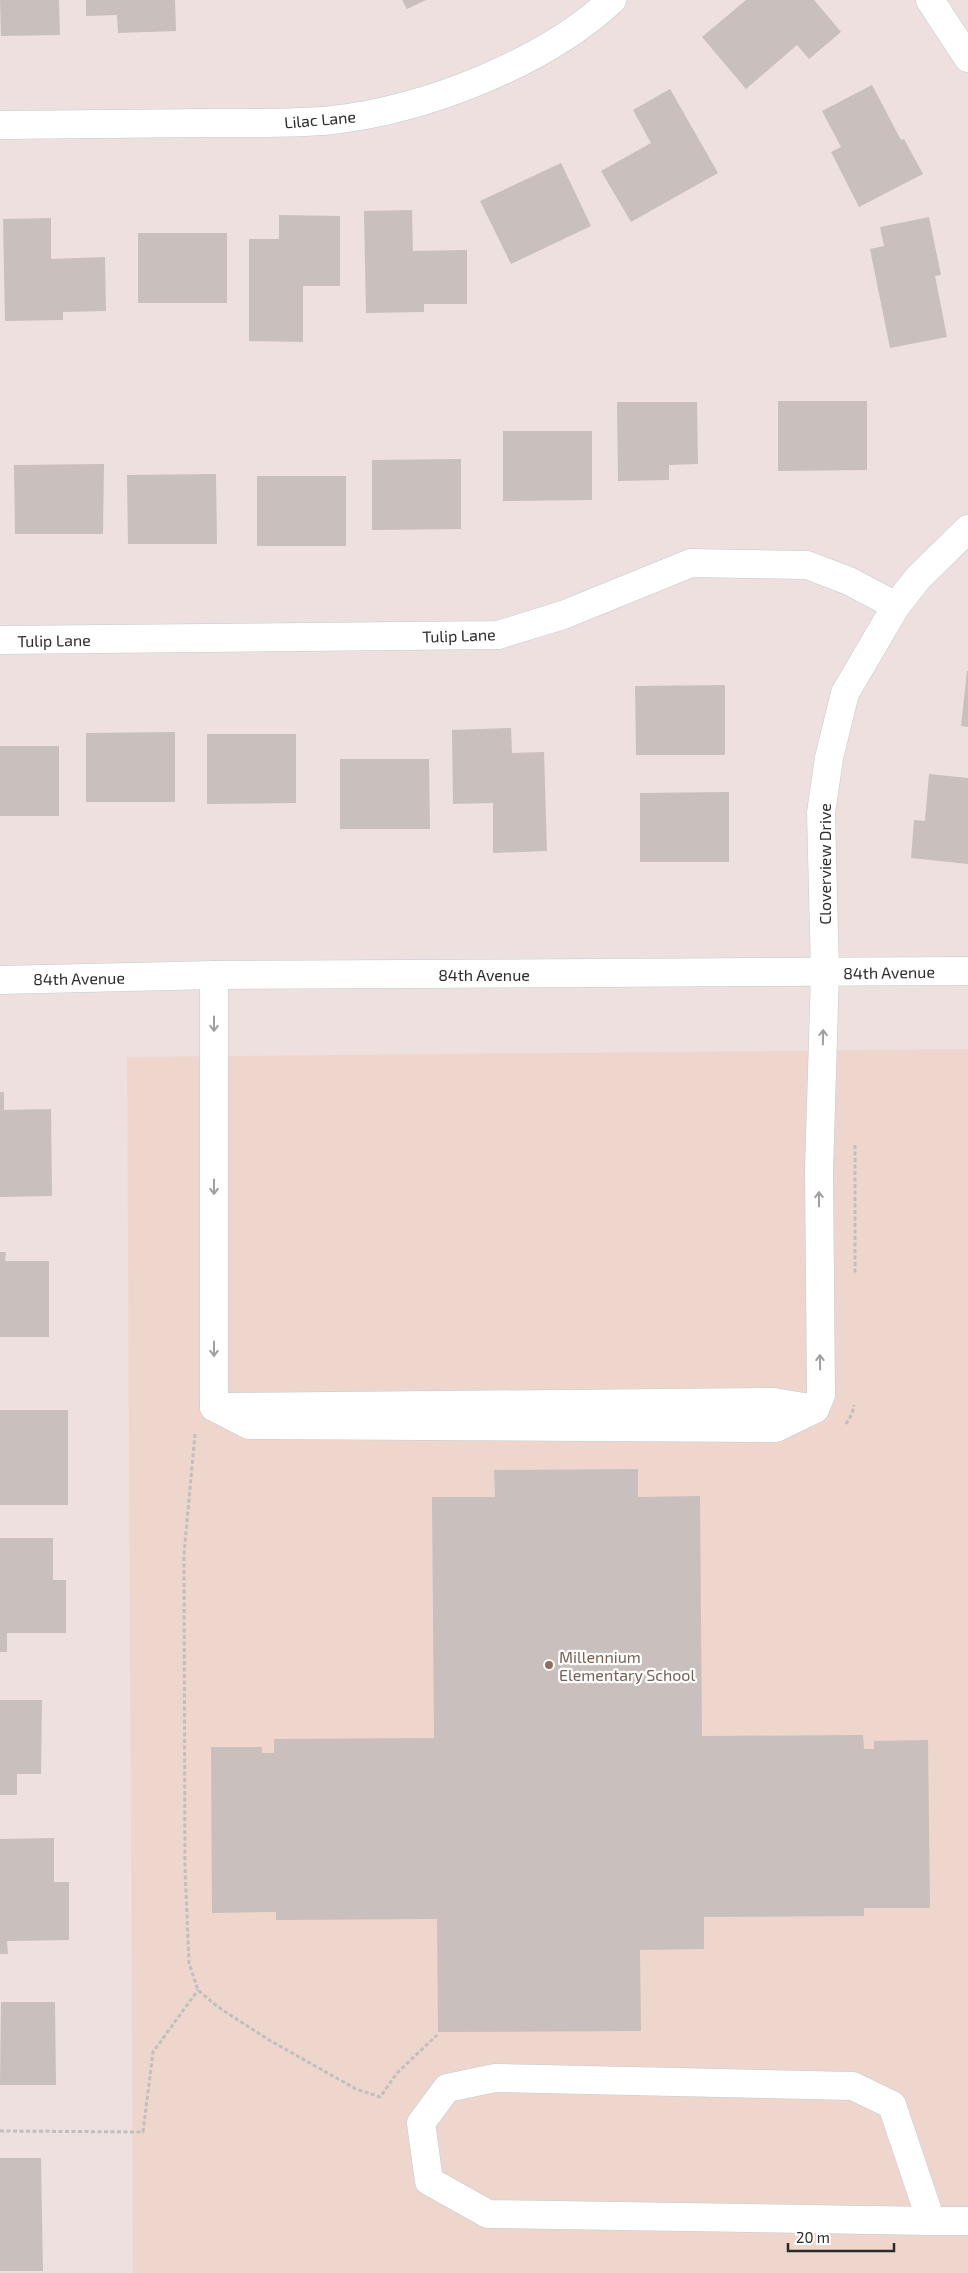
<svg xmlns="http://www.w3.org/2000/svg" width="968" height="2273" viewBox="0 0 968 2273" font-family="'Exo 2',sans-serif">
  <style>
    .education { fill: #efd6cd }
    .building { fill: #c9bfbc }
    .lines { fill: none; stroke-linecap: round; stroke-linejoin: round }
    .minor-casing { stroke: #c2cbd2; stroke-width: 29 }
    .path { stroke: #bfbfbf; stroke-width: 3; stroke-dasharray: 4 2.5; stroke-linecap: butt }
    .minor { stroke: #fff; stroke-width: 28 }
    .oneway { stroke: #a0a0a0 }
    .education-dot { fill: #8d6e63; stroke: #fff; stroke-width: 2 }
    .labels { text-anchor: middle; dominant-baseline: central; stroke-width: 4.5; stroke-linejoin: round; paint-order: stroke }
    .street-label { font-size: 16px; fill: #2b2b2b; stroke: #fff }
    .education-label { font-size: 16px; fill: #785e54; stroke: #fff; text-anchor: start }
  </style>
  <rect width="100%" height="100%" fill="#ede0de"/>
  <!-- education -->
  <path class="education" d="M968,1049V2273H133L127,1057Z"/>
  <!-- building -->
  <g class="building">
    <path d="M0,0H59L60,35L1,36Z"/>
    <path d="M86,0H175L176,31L118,33L117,15L86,16Z"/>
    <path d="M402,0H426L407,9Z"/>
    <path d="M746,0H814L841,32L809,59L797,45L746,89L702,37Z"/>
    <path d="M872,85L901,140L904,139L923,174L859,207L831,152L841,147L822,111Z"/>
    <path d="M670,89L718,173L631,222L601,171L651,143L633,110Z"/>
    <path d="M561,163L591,226L511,264L480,201Z"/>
    <path d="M412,210L413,251L467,250V304H424V312L366,313L364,211Z"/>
    <path d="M279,215L340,216V286H303V342L249,341V239H279Z"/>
    <path d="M929,217L941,275L935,276L947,337L890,348L870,249L884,246L880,227Z"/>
    <path d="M51,218V259L105,257L106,311L63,312V320L5,321L3,219Z"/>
    <rect x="138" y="233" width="89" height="70"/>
    <path d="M778,401H867V470L778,471Z"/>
    <path d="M617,402H697L698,464L669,465V480L618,481Z"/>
    <path d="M503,431H592V500L503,501Z"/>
    <path d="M461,459V529L372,530V460Z"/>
    <path d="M104,464L103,534H15L14,465Z"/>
    <path d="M216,474L217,544H128L127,475Z"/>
    <rect x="257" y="476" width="89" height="70"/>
    <path d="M967,671H968V727L961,726Z"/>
    <path d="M725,685V755H636L635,686Z"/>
    <path d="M511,728L512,753L544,752L547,851L493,853V803L453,804L452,730Z"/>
    <path d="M175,732V802H86V733Z"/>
    <path d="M207,734H296V803L207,804Z"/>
    <rect x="0" y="746" width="59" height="70"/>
    <path d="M340,759H429L430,829H340Z"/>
    <path d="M929,774L968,778V864L911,858L914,820L925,821Z"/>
    <path d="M729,792V862H640V793Z"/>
    <path d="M0,1092H4V1110L51,1109L52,1196L0,1197Z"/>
    <path d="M0,1252H6L5,1261H49V1337H0Z"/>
    <rect x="0" y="1410" width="68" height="95"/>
    <path d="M638,1469V1497L700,1496L702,1736L863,1735L864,1749H874V1741L928,1740L930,1908H864V1916L704,1917V1949L640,1950L641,2031L438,2032L437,1919L276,1920V1912L212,1913L211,1747H262V1753H274V1739L434,1738L432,1497H495L494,1470Z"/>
    <path d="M0,1538H53V1580H66V1633H7V1652H0Z"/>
    <path d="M0,1700H42L41,1774H17V1795H0Z"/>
    <path d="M54,1838V1882H69V1940L7,1941L8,1954H0V1839Z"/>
    <path d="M1,2002H55L56,2085H0Z"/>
    <path d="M0,2158H41L43,2271H0Z"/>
  </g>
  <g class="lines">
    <!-- minor casing -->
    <g class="minor-casing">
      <g id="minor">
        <path d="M930,0L968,58"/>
        <path d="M0,125C69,124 139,124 208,123C250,123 292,124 333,120C426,109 543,64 612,0"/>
        <path d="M0,640L498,635L563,615L691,563L807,565L849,581L896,606"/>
        <path d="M0,980L214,975L968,971"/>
        <path d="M214,1407L249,1425L776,1428L815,1409L821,1395L819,1171L825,973L821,813L829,758L845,693L896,606L918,578L968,529"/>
        <path d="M214,1407V975"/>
        <path d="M215,1407L774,1402L815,1409"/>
        <path d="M931,2221L892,2105L853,2086L495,2078L447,2088L421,2123L429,2181L488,2214L931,2221H968"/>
      </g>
    </g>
    <!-- path -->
    <g class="path">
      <path d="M855,1145V1273"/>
      <path d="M846,1424L852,1414L854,1405"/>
      <path d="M195,1434L184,1554L185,1868L189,1963L198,1990L218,2007L269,2040L356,2089L380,2097L397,2073L437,2035"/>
      <path d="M0,2131L143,2132L153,2052L198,1990"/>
    </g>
    <!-- minor -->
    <use href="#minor" class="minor"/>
  </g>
  <!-- one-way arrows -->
  <defs><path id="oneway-shaft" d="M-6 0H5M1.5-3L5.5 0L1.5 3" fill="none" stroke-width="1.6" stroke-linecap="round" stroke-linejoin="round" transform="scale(1.25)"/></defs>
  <g class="oneway">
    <use href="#oneway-shaft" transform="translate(214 1024) rotate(90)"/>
    <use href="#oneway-shaft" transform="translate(823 1037) rotate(-89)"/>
    <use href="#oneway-shaft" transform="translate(214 1187) rotate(90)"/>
    <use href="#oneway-shaft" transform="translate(819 1199) rotate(-90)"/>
    <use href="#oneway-shaft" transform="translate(214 1349) rotate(90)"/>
    <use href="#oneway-shaft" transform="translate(820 1362) rotate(-91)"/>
  </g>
  <!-- markers -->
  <circle class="education-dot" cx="549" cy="1665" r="5"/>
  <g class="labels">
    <!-- street labels -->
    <g class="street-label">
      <text transform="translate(320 119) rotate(-5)">Lilac Lane</text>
      <text transform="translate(459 635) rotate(-2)">Tulip Lane</text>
      <text transform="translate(54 640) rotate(-1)">Tulip Lane</text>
      <text transform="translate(824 864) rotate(-90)">Cloverview Drive</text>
      <text transform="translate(889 972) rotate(-1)">84th Avenue</text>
      <text x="484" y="974">84th Avenue</text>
      <text transform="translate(79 978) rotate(-1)">84th Avenue</text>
    </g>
    <!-- education labels -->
    <g class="education-label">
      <text x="559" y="1656">Millennium<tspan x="559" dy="18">Elementary School</tspan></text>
    </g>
  </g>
  <!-- scale -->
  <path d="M788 2243v8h106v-8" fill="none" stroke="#2b2b2b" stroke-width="2.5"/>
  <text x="796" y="2243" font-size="15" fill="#2b2b2b" stroke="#ffffff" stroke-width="4" paint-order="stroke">20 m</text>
</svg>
